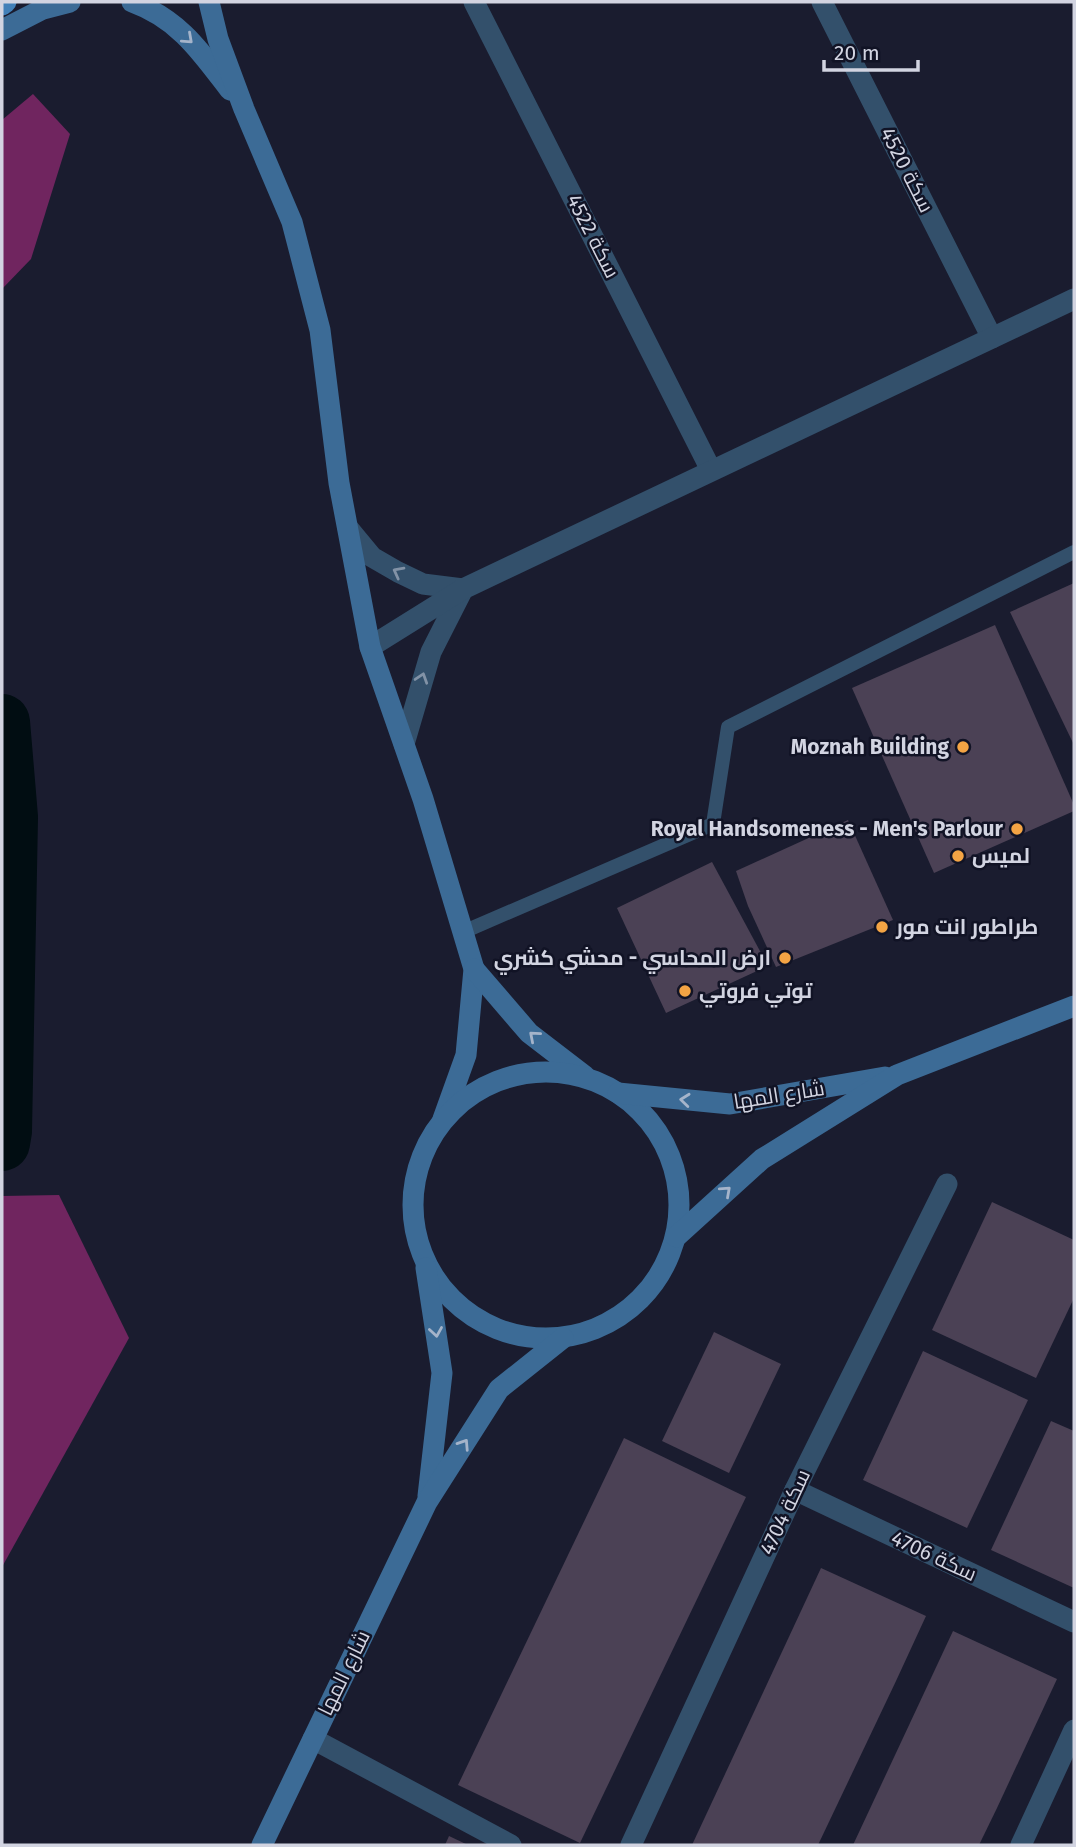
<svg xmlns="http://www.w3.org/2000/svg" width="1076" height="1847" viewBox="0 0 1076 1847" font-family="'Fira Sans',Cairo,sans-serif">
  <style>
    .forest { fill: #70255f }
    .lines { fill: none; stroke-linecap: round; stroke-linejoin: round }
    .river { stroke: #010d12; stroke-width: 56 }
    .building { fill: #4b4155 }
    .lane { stroke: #33506b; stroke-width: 14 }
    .street { stroke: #33506b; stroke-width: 21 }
    .secondary { stroke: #3c6b96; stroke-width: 21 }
    .primary { stroke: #4280b8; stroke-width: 21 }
    .oneway { stroke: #a5b4ca }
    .oneway2 { stroke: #8292a6 }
    .poi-dot { fill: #f4a444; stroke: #111325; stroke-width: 2.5 }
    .labels { text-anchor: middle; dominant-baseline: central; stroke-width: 5; stroke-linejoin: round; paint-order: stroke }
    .street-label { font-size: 21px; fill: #d2d4e1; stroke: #111325 }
    .poi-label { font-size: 21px; font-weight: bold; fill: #d2d4e1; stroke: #111325; text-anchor: end }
  </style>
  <rect width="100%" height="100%" fill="#1a1c2f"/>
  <!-- forest -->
  <g class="forest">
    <path d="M33,94L70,134L31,259L2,289V120Z"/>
    <path d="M59,1195L129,1338L2,1567V1196Z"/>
  </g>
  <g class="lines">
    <!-- river -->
    <path class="river" d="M2,722L10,817L4,1131L2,1143"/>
  </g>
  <!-- building -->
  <g class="building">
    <path d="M1074,583V745L1010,612Z"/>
    <path d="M995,625L1074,805V811L934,873L852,688Z"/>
    <path d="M848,820L893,920L776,967L748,906L736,871Z"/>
    <path d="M712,862L768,966L666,1013L617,908Z"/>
    <path d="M992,1202L1074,1240V1298L1036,1378L932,1330Z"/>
    <path d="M714,1332L781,1364L729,1473L662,1441Z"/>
    <path d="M923,1351L1028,1400L967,1528L863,1480Z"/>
    <path d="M1051,1421L1074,1431V1588L991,1550Z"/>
    <path d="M624,1438L746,1497L580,1843L458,1785Z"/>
    <path d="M821,1568L926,1616L896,1681L818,1845H692Z"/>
    <path d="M953,1631L1057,1679L997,1808L979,1845H853Z"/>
    <path d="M449,1836L468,1845H445Z"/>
  </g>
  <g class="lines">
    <!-- lane -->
    <path class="lane" d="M463,932L713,824L728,727L1074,552"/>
    <!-- street -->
    <g class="street">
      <path d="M474,2L711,470"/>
      <path d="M822,2L992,338"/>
      <path d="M348,528L372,557L398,572L423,584L463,589L431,652L404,744"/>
      <path d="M370,647L463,589L1074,299"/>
      <path d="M795,1490L1074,1622"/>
      <path d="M313,1739L511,1845"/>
      <path d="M631,1845L795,1490L947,1184"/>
      <path d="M1021,1845L1074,1730"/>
    </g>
    <!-- secondary -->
    <g class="secondary">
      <path d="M132,2C179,19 201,52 230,90"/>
      <path d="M209,2L218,39L244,109L292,222L320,330L339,483L370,647L423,799L474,969L466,1055L443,1119"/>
      <path d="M2,30L43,9L70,2"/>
      <path d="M474,969L529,1033L585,1076"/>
      <circle cx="546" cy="1205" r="133"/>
      <path d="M618,1093L730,1104L885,1077"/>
      <path d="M676,1237L762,1159L897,1075L1074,1006"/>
      <path d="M426,1268L442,1373L428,1496"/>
      <path d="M262,1845L427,1502L499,1389L563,1338"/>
    </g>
    <!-- primary -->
    <path class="primary" d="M2,5L6,2"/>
  </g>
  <!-- one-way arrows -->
  <defs><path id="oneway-chevron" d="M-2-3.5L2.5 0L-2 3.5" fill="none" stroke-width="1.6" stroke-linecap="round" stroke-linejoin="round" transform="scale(1.75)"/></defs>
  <g class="oneway">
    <use href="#oneway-chevron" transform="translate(188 39) rotate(42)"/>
    <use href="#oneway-chevron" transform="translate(534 1036) rotate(-139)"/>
    <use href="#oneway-chevron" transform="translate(685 1100) rotate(-174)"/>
    <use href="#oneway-chevron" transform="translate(726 1191) rotate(-42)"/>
    <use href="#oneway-chevron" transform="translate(436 1332) rotate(81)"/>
    <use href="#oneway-chevron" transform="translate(464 1444) rotate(-57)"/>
  </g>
  <g class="oneway2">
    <use href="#oneway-chevron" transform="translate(398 572) rotate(-152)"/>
    <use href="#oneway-chevron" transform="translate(422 678) rotate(-72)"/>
  </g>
  <!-- markers -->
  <g class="poi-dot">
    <circle cx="963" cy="747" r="7"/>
    <circle cx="1017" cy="829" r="7"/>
    <circle cx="958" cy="856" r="7"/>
    <circle cx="882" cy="927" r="7"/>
    <circle cx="785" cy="958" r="7"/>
    <circle cx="685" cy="991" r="7"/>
  </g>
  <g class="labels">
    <!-- street labels -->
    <g class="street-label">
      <text transform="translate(907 170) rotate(63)">سكة 4520</text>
      <text transform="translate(593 236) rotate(63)">سكة 4522</text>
      <text transform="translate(779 1095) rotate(-9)">شارع المها</text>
      <text transform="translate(785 1512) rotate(-65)">سكة 4704</text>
      <text transform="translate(934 1556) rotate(25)">4706 سكة</text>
      <text transform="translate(344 1673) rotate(-64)">شارع المها</text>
    </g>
    <!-- poi labels -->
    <g class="poi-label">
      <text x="949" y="747">Moznah Building</text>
      <text x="1003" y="829">Royal Handsomeness - Men's Parlour</text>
      <text x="972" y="856" text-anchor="start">لميس</text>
      <text x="896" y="927" text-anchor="start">طراطور انت مور</text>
      <text x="771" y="958">ارض المحاسي - محشي كشري</text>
      <text x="699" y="991" text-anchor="start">توتي فروتي</text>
    </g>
  </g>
  <!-- border -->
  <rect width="1076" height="1847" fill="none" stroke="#d2d4e1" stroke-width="7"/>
  <!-- scale -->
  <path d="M824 60v10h94v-10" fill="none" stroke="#d2d4e1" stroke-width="3.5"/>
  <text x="834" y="60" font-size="21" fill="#d2d4e1" stroke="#111325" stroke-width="5" paint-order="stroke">20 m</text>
</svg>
